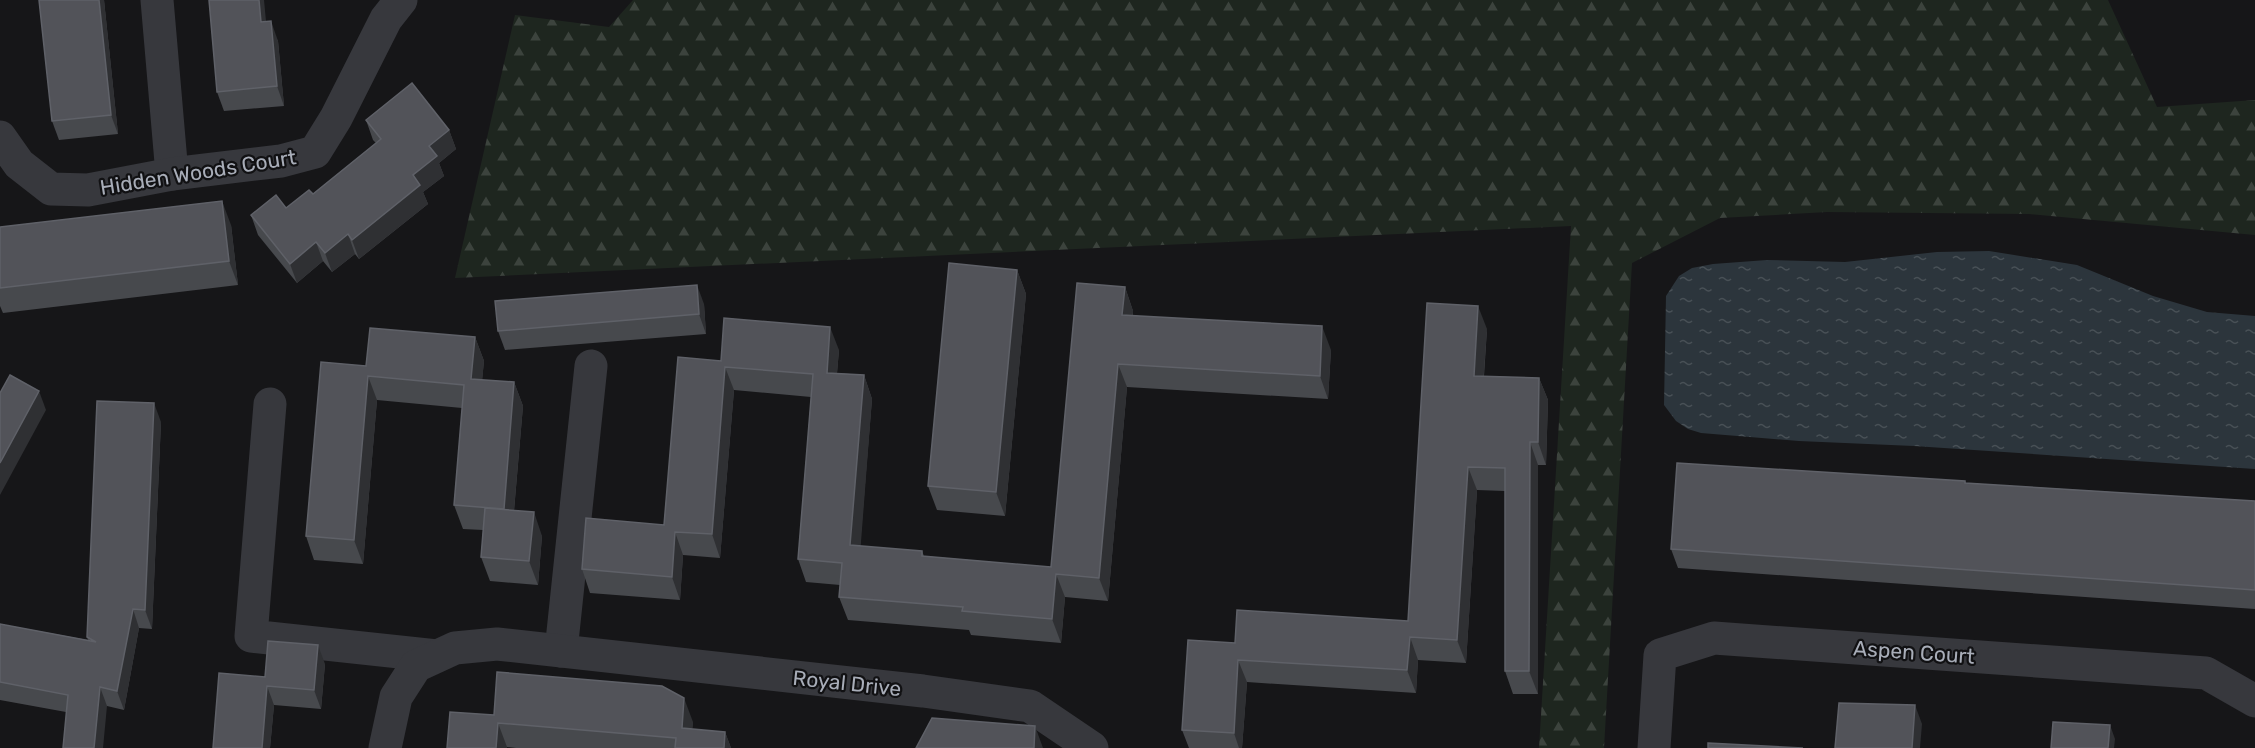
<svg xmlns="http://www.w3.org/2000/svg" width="2255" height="748" viewBox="0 0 2255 748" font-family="Rubik,sans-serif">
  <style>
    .forest { fill: url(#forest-firs) }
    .water { fill: url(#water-ripples) }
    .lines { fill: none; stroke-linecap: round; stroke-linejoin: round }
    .minor { stroke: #37383d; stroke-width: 33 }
    .wall { fill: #47494d }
    .shaded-wall { fill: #2f3033 }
    .building { fill: #525359; stroke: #5f6168; stroke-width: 1.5 }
    .labels { text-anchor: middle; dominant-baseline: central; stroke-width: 4.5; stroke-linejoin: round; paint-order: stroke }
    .street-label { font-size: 21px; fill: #a8adb8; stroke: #111113 }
  </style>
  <defs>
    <pattern id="forest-firs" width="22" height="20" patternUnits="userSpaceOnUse" patternTransform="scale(1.5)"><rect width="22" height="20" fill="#1e261f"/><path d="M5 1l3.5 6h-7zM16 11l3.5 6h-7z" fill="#3c433d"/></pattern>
    <pattern id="water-ripples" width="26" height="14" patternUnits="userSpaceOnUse" patternTransform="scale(1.5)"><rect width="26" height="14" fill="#2c353c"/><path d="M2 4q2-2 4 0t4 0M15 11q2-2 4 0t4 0" fill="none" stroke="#485056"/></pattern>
  </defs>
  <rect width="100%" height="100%" fill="#161618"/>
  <!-- forest -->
  <path class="forest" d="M633,0H2108L2157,107L2255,100V235L2029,214L1827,212L1720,218L1632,263L1604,748H1539L1571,226L455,278L515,15L609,27Z"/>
  <!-- water -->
  <path class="water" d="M1989,251L2077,265L2153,296L2207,312L2255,316V469L1914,446L1799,441L1701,433L1688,429L1676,421L1664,405L1666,296L1679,276L1692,268L1713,264L1767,260L1845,262L1937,252Z"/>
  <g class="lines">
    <!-- minor -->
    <g class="minor">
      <path d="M157,0L172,174"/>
      <path d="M0,137L19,164L51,189L88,190L172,174L281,161L315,152L336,118L386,19L401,0"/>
      <path d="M270,404L251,636L437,656"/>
      <path d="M561,651L591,366"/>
      <path d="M385,748L396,697L416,666L455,648L497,644L923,691L1030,706L1092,748"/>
      <path d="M1654,748L1660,655L1714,638L2206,673L2255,701"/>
    </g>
  </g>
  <!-- wall -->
  <g class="wall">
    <path d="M104,0L118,134L59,140L52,121Z"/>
    <path d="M266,22L278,41L284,106L224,111L217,92Z"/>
    <path d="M366,120L449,130L456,149L439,163L444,176L423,192L428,204L359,259L355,254L332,272L323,261L297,283L258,235L251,215L286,208L313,194L376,143L373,140Z"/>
    <path d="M231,225L238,285L3,313L0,306V227Z"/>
    <path d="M1017,270L1026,294L1005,516L937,510L928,486Z"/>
    <path d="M1125,287L1133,311V315L1331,350L1328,399L1127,387L1108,601L1065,597L1061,643L971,635L969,630L848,620L839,597L840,585L806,582L798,559L811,397L734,390L720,558L683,555L680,600L590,593L582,569L664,525L721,361L839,350L837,373L864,375L872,399L860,546L922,551L924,556L1051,567Z"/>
    <path d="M704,304L706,334L505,350L498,331Z"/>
    <path d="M1487,329L1484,376L1539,378L1548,400L1546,465H1538V694H1513L1505,671V491L1477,490L1466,663L1418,660L1416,693L1247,682L1242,748H1189L1182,730L1235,643L1408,621Z"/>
    <path d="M475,337L484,361L482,380L514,382L523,406L514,511L542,536L538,585L490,581L481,557L483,530L463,529L454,505L462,408L377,400L363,564L314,560L306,536L366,366Z"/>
    <path d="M161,422L152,629L139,628L124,710L107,706L66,712L0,700V624L88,640L87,637Z"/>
    <path d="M1965,481L1966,483L2255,501V609L1678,568L1671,549Z"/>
    <path d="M325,664L321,709L274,705L270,748L265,677Z"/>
    <path d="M494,715L693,722L692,729L725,732L731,748H516L507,747L506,748H447Z"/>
  </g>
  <!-- shaded-wall -->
  <g class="shaded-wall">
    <path d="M99,0H104L118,134L111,115Z"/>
    <path d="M259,0H264L268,42L261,22Z"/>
    <path d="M271,21L278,41L284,106L277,86Z"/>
    <path d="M449,130L456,149L439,163L444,176L423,192L428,204L359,259L352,240L413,175L429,146Z"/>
    <path d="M222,201L231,225L238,285L229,261Z"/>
    <path d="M348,234L355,254L332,272L325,253Z"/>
    <path d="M316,242L323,261L297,283L290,264Z"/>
    <path d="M1017,270L1026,294L1005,516L996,492Z"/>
    <path d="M697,285L704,304L706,334L699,314Z"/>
    <path d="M1125,287L1133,311L1131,338L1122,315Z"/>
    <path d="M1478,306L1487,329L1482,399L1474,376Z"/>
    <path d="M1322,326L1331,350L1328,399L1320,376Z"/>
    <path d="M830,327L839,350L835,396L827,373Z"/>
    <path d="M475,337L484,361L480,403L471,379Z"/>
    <path d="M1118,364L1127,387L1108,601L1099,578Z"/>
    <path d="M725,367L734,390L720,558L712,534Z"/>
    <path d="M864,375L872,399L859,568L850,545Z"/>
    <path d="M368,376L377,400L363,564L354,540Z"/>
    <path d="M1539,378L1548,400L1546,465L1538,442Z"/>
    <path d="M514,382L523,406L512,533L504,509Z"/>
    <path d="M39,391L46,410L0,495V463Z"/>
    <path d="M154,403L161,422L152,629L145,610Z"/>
    <path d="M1530,442L1538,465V694L1529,671Z"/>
    <path d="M1468,467L1477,490L1466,663L1457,640Z"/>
    <path d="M534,512L542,536L538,585L529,561Z"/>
    <path d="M675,532L683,555L680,600L672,577Z"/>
    <path d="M1056,574L1065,597L1061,643L1052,619Z"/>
    <path d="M133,609L139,628L124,710L117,691Z"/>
    <path d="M1410,637L1418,660L1416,693L1407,670Z"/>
    <path d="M318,645L325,664L321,709L314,690Z"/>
    <path d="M1238,660L1247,682L1242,748H1239L1234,733Z"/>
    <path d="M267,686L274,705L270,748H262Z"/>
    <path d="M100,687L107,706L103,748H94Z"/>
    <path d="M684,698L693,722L691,748L682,728Z"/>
    <path d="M1915,705L1922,724L1920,748H1912Z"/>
    <path d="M498,723L507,747L506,748H496Z"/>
    <path d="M2110,725L2115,739L2114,748H2108Z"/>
    <path d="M1035,726L1043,748H1034Z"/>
    <path d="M725,732L731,748H724Z"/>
  </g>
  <!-- building -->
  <g class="building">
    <path d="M39,0H99L111,115L52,121Z"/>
    <path d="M209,0H259L261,22L271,21L277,86L217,92Z"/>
    <path d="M412,83L449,130L429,146L437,156L413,175L420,185L352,240L348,234L325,253L316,242L290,264L251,215L276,195L286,208L309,190L313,194L381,139L366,120Z"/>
    <path d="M222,201L229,261L0,288V227Z"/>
    <path d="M949,263L1017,270L996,492L928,486Z"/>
    <path d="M1077,283L1125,287L1122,315L1322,326L1320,376L1118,364L1099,578L1056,574L1052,619L962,611L963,607L839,597L842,563L798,559L813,374L725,367L712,534L675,532L672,577L582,569L586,518L664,525L678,357L721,361L724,318L830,327L827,373L864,375L850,545L922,551V556L1051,567Z"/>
    <path d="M697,285L699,314L498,331L495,301Z"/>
    <path d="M1427,303L1478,306L1474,376L1539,378L1538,442H1530L1529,671H1505V468L1468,467L1457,640L1410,637L1407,670L1238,660L1234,733L1182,730L1188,640L1235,643L1237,610L1408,621Z"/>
    <path d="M370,328L475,337L471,379L514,382L504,509L454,505L464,385L368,376L354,540L306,536L321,362L366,366Z"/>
    <path d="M10,375L39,391L0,463V393Z"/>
    <path d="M97,401L154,403L145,610L133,609L117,691L100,687L94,748H63L68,695L0,682V624L96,642L87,637Z"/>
    <path d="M1677,463L1965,481V483L2255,501V590L1671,549Z"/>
    <path d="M485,508L534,512L529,561L481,557Z"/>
    <path d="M268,641L318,645L314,690L267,686L262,748H213L219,673L265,677Z"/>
    <path d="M497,672L662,686L684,698L682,728L725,732L724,748H675L676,738L498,723L496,748H447L450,712L494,715Z"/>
    <path d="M1839,703L1915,705L1912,748H1835Z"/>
    <path d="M932,718L1035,726L1034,748H916Z"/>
    <path d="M2053,722L2110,725L2108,748H2051Z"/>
    <path d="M1708,743L1803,748H1708Z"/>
  </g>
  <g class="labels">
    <!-- street labels -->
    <g class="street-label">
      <text transform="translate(198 172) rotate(-9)">Hidden Woods Court</text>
      <text transform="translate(1914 652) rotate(4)">Aspen Court</text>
      <text transform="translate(847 683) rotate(6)">Royal Drive</text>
    </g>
  </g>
</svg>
